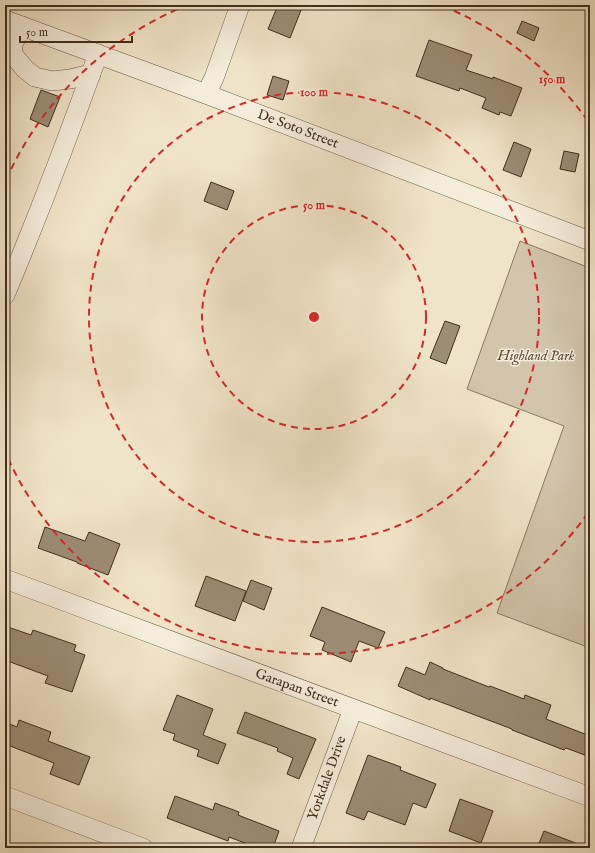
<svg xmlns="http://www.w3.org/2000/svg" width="595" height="853" viewBox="0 0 595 853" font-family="'IM FELL English',serif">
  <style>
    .green { fill: #d2c5ab; stroke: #897a64 }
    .building { fill: #9c8d75; stroke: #402e1c }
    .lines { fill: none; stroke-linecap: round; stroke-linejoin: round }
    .minor-casing { stroke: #6c5c47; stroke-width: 20 }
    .minor { stroke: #f5eddb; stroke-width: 19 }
    .ring { fill: none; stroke: #d62828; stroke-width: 2; stroke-dasharray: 7 5 }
    .labels { text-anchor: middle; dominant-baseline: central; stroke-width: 3; stroke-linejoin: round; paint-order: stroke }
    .street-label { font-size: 14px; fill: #402e1c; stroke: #f5eddb }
    .park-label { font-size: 14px; font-style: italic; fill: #5d4c39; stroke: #f5eddb }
    .centre { fill: #d62828; stroke: #f5eddb; stroke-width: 2 }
    .ring-label { font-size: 12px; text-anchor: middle; font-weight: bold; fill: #d62828; stroke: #f5eddb; stroke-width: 3; stroke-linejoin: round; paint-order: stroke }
  </style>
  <rect width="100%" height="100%" fill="#f0e4c8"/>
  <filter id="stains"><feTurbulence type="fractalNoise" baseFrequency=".005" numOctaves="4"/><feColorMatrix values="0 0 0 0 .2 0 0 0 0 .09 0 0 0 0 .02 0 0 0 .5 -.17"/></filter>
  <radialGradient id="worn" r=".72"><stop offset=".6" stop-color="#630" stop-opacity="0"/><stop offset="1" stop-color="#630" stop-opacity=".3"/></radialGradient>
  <!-- green -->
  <path class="green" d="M520,241L590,268V648L497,613L564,426L467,389Z"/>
  <!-- building -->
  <g class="building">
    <path d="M278,5H303L290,38L268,29Z"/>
    <path d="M522,21L539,28L534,41L517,33Z"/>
    <path d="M429,40L472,55L466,70L493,79V77L522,88L511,116L500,112L499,115L482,108L486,98L460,88L459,91L416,76Z"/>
    <path d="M273,76L289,81L283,100L267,95Z"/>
    <path d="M41,90L60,97L48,127L30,119Z"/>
    <path d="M514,142L531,149L521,177L503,170Z"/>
    <path d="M564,151L579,154L575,172L560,169Z"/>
    <path d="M211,182L234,191L227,210L204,201Z"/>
    <path d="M445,321L460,326L446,364L430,358Z"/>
    <path d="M45,527L85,541L89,532L120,544L108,575L77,563V562L38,548Z"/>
    <path d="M206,576L246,591L235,621L195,606Z"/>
    <path d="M251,580L272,588L264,610L243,601Z"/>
    <path d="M322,607L385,632L378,648L359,641L351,662L322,650L325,642L310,636Z"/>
    <path d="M5,626L31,635L33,630L76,645L74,651L85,655L72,692L45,683L48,676L5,660Z"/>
    <path d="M430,662L443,668V669L489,687L490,686L524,699L525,695L551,705L546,719L590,736V757L566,748L564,750L512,730V729L430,698V700L398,686L406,667L425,675Z"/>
    <path d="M177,695L213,709L203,735L226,744L218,764L197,756L199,750L173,740L175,734L163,730Z"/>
    <path d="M245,712L316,739L299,779L287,774L293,758L277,751L278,748L237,733Z"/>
    <path d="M19,720L51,732L48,741L90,757L79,785L50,774L54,763L5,744V722L17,727Z"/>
    <path d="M368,755L401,767L400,770L436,784L426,808L413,803L405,825L368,811L364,820L346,813Z"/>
    <path d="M175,796L213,810L215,803L239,812L238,815L279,831L273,848H258L229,837L228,841L167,818Z"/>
    <path d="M460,799L493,811L481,843L449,831Z"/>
    <path d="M544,831L586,847L585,848H537Z"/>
  </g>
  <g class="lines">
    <!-- minor casing -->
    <g class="minor-casing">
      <g id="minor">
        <path d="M5,20L206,94L590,241"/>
        <path d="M22,26L12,46L14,56L25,69L35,77L52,81L70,79L91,74"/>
        <path d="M206,94L214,78L240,5"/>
        <path d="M5,295C38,216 69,135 98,54"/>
        <path d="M5,579L590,797"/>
        <path d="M5,796L143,848"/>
        <path d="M301,848L353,709"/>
      </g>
    </g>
    <!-- minor -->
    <use href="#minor" class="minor"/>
  </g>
  <!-- distance rings -->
  <g class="ring">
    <circle cx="314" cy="317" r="112"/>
    <circle cx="314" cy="317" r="225"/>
    <path d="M588 513A337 337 0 0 1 6 454M6 180A337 337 0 0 1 185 6M443 6A337 337 0 0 1 588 121"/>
  </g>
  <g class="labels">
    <!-- street labels -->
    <g class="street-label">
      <text transform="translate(298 129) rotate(21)">De Soto Street</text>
      <text transform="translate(297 688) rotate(20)">Garapan Street</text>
      <text transform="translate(327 778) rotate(-70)">Yorkdale Drive</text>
    </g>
    <!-- park labels -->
    <g class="park-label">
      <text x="536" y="356">Highland Park</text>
    </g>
  </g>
  <circle cx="314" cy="317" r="6" class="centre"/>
  <g class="ring-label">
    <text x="552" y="83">150 m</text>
    <text x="314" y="96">100 m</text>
    <text x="314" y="209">50 m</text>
  </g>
  <!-- margin -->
  <rect width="595" height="853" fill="none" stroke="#f0e4c8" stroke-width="20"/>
  <rect x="6" y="6" width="583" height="841" fill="none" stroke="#402e1c" stroke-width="2"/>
  <rect x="10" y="10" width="575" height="833" fill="none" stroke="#402e1c"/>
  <!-- scale -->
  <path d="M20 36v6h112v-6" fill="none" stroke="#402e1c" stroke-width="2"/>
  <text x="26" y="36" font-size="12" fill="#402e1c" stroke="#f5eddb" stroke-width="3" paint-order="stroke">50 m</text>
  <rect width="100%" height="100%" filter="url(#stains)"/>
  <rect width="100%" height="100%" fill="url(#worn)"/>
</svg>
